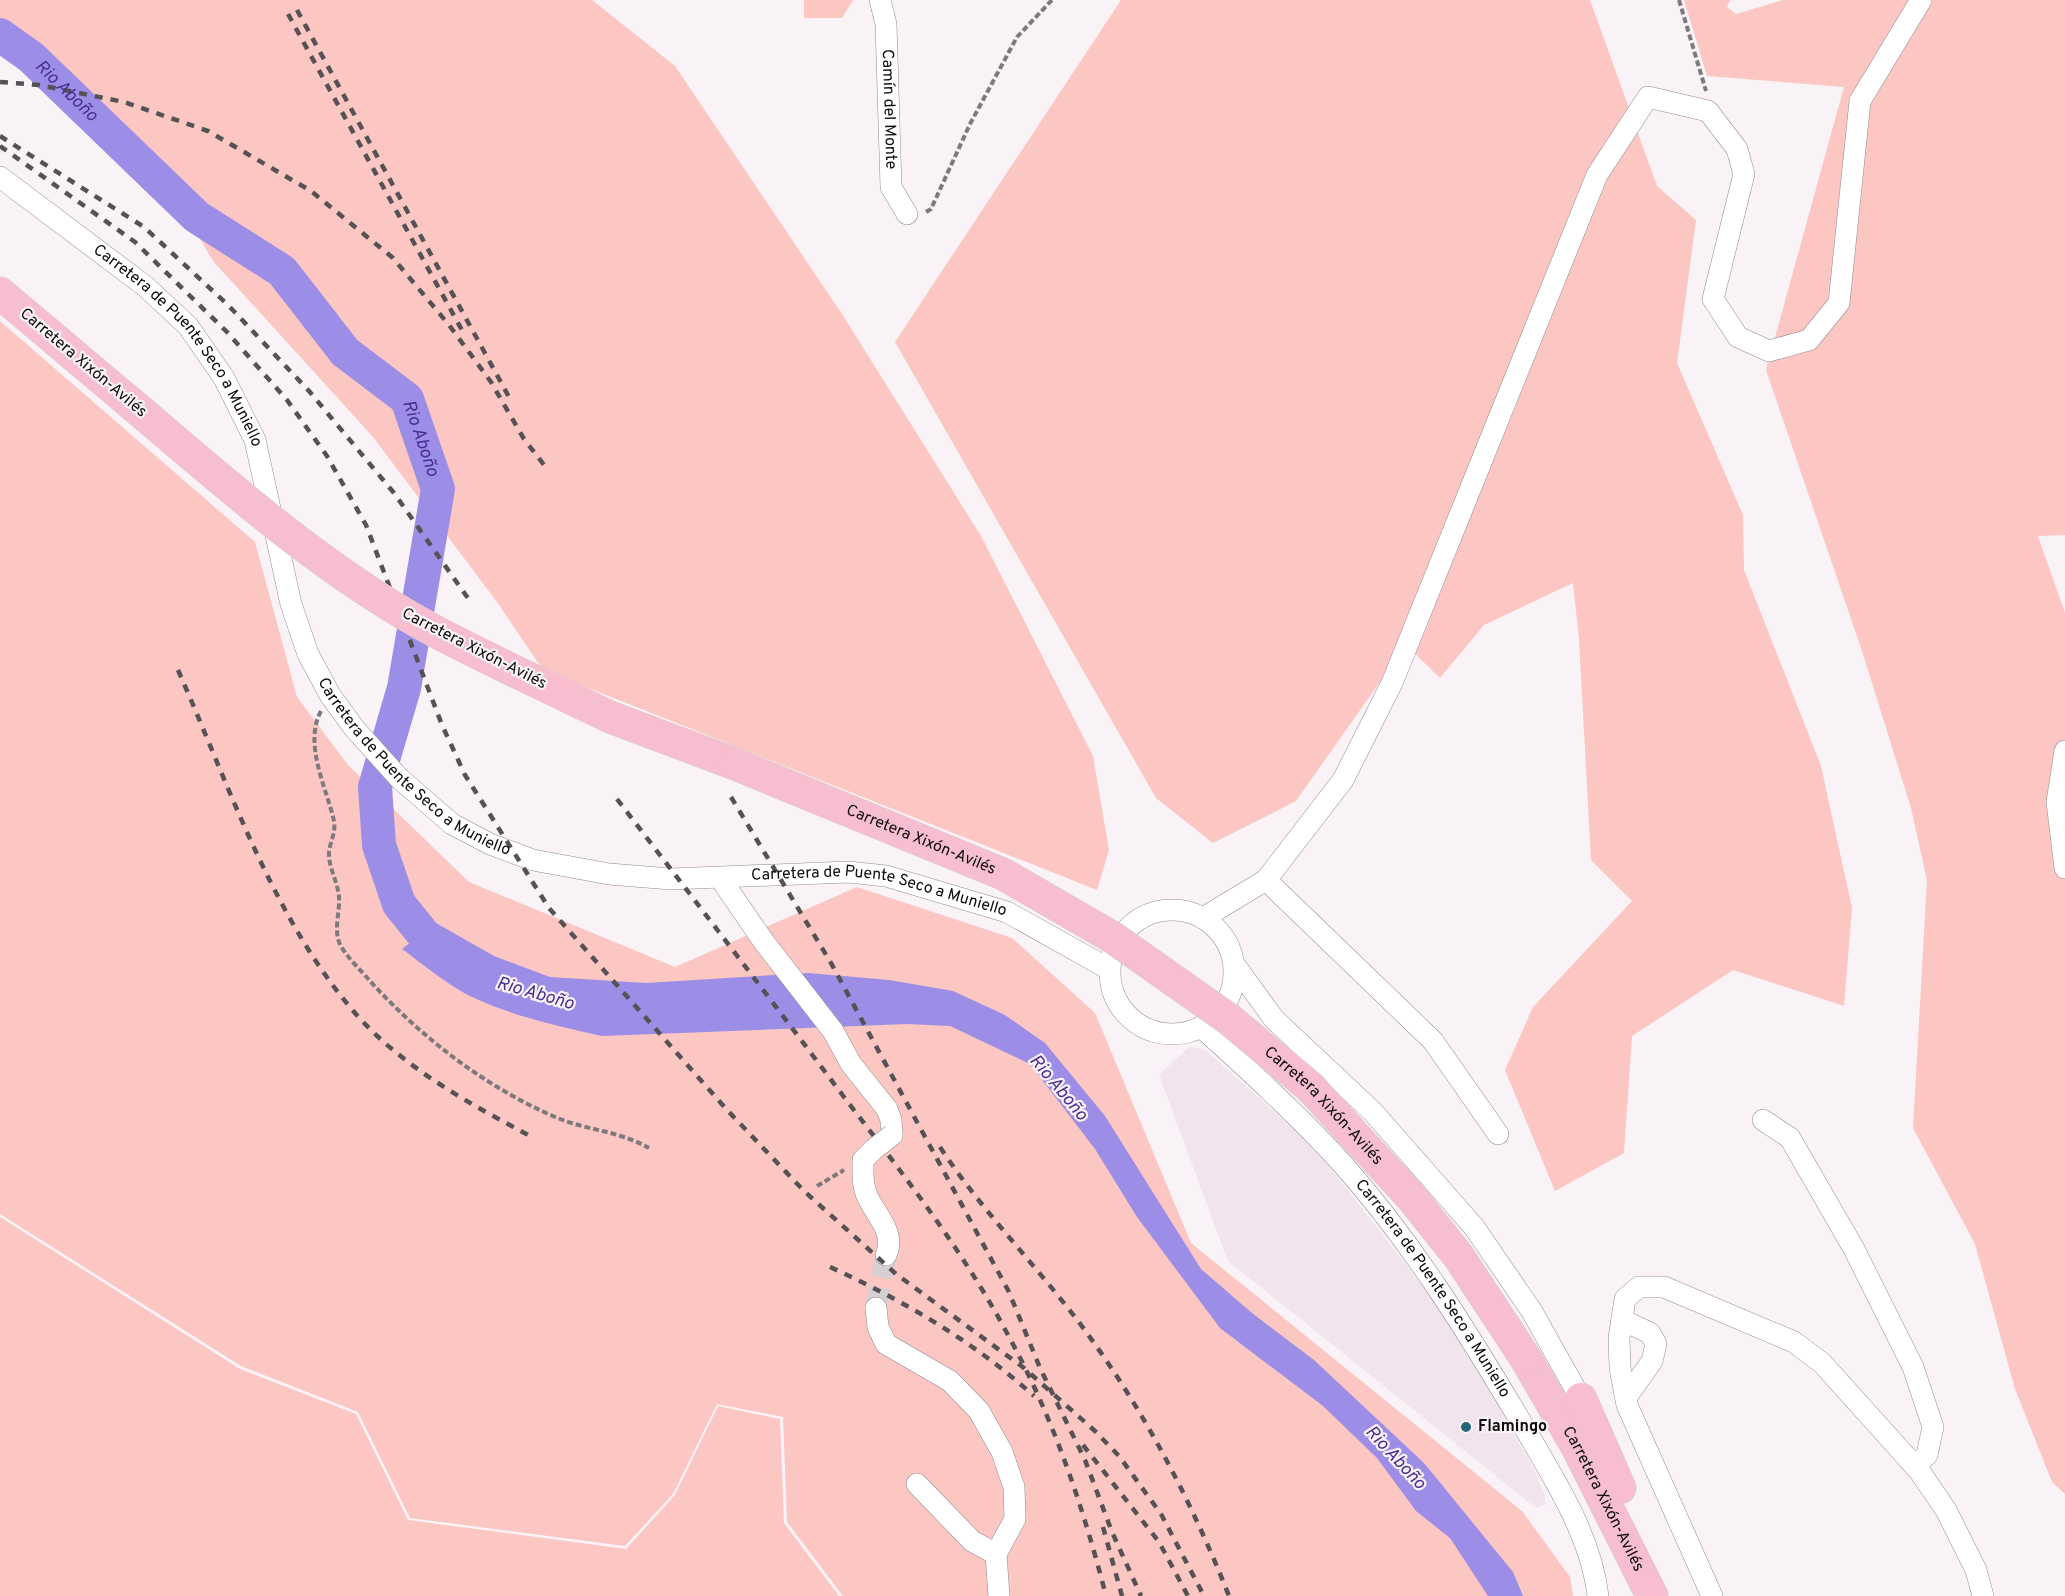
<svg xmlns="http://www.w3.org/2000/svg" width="2065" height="1596" viewBox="0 0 2065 1596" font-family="Overpass,sans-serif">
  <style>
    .built { fill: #f1e4ed }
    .green { fill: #fcc6c2 }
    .water { fill: #9c8ee7 }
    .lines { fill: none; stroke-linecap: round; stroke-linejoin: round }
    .river { stroke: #9c8ee7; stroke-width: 34 }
    .minor-tunnel { stroke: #d6cfd3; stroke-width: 21; stroke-dasharray: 21 10; stroke-linecap: butt }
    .minor-casing { stroke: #918b90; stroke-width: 22 }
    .highway-casing { stroke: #d3d3d3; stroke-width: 33 }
    .path { stroke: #7d797c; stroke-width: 4; stroke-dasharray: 6 3; stroke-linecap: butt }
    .minor { stroke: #fff; stroke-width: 21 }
    .highway { stroke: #f6bece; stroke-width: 32 }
    .rail { stroke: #555154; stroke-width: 4.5; stroke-dasharray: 8 8; stroke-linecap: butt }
    .minor-bridge-casing { stroke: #918b90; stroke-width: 22; stroke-linecap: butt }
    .highway-bridge-casing { stroke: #d3d3d3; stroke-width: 33; stroke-linecap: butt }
    .minor-bridge { stroke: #fff; stroke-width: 21 }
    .highway-bridge { stroke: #f6bece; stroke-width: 32 }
    .poi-dot { fill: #25677a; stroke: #f9f2f6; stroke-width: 2 }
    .labels { text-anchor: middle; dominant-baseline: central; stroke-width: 4.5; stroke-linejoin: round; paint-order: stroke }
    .street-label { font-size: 16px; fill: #0d0b0d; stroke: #f9f2f6 }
    .poi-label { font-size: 16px; font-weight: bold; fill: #0d0b0d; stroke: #f9f2f6; text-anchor: start }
    .water-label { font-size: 18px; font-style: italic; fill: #492d94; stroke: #f9f2f6 }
  </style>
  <rect width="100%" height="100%" fill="#f9f2f6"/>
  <!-- built -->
  <path class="built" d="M1189,1047L1204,1049L1313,1146L1445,1314L1533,1467L1545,1497V1505L1536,1508L1228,1261L1159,1075Z"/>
  <!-- green -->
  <g class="green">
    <path d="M0,0H592L675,66L842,314L981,536L1093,756L1109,850L1097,890L543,670L497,602L373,437L213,261L150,154L27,72L0,25Z"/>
    <path d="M804,0H853L842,18H804Z"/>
    <path d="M1121,0H1590L1657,186L1696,220L1677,363L1743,515L1744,570L1821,766L1852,908L1844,1006L1733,970L1632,1036L1624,1153L1555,1191L1505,1070L1533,1007L1632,901L1591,860L1579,639L1573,583L1484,625L1440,678L1406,645L1296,801L1213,843L1156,798L895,342Z"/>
    <path d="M1684,0H1730L1727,7L1736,14L1783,0H2065V535L2038,536L2065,613V1494L2052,1482L2015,1389L1975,1244L1913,1128L1927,880L1911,808L1862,651L1766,370L1844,87L1707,76Z"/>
    <path d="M0,321L255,542L297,697L348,765L469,882L675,967L857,887L1012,938L1095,1013L1191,1243L1522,1511L1570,1577L1573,1596H843L787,1522L783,1417L717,1404L673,1494L625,1546L410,1518L358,1412L241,1366L0,1214Z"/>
    <path d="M0,1217L240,1369L356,1414L408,1520L626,1549L675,1495L718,1406L780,1419L784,1523L839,1596H0Z"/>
  </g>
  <!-- water -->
  <path class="water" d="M436,923L494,956L550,977L646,983L808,973L889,980L953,991L1005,1015L1045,1043L1105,1116L1201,1269L1252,1313L1314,1360L1424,1463L1513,1572L1523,1596H1488L1450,1538L1416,1511L1377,1458L1323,1406L1220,1328L1137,1217L1095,1149L1030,1064L950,1026L907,1024L602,1036C557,1026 512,1016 470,996C446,984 424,965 402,949Z"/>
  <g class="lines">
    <!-- river -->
    <path class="river" id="s1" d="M0,35L31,57L197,217L282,271L345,352L407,399L438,489L404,688L375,787L379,845L399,904L432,945L458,963"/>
    <!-- minor-tunnel -->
    <path class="minor-tunnel" d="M876,1308L886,1255"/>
    <!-- minor casing -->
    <g class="minor-casing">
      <g id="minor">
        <path id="s2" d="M880,0L886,24L891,187L907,214"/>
        <path id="s3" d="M0,177L145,286L188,326L224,378L255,440L291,604L308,654L330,695L354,728L399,778L452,824L490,844L533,860L609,874L671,879L848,872L886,876L1007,912L1109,969"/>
        <path d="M2065,751L2057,802L2065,868"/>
        <path d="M720,878L764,942L833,1031L851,1064L887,1109L891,1120L892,1135"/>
        <path d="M1266,880L1433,1041L1498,1134"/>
        <circle cx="1172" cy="972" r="62"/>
        <path d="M1203,918L1266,880L1343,780L1392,683L1597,175L1648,97L1708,111L1737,149L1744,174L1713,299L1738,337L1769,351L1809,340L1839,303L1860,101L1921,0"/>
        <path d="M1234,964L1274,1019L1373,1112L1474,1227L1531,1310L1581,1399"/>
        <path id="s4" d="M1201,1027C1248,1069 1295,1112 1338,1159C1411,1240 1469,1334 1524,1427C1554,1479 1591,1535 1598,1596"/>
        <path d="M1763,1120L1790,1138L1854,1249L1913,1367L1933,1427L1927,1455L1915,1466"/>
        <path d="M873,1150L863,1160C863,1173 862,1186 868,1198C877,1216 896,1234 886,1255"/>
        <path d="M876,1308L878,1327L886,1344L950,1381L979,1411L1002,1452L1014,1487L1015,1519L996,1554L999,1596"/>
        <path d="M1622,1320L1650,1333L1656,1344L1652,1361L1626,1398"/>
        <path d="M917,1484L972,1541L996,1554"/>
        <path d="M1712,1596L1627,1405L1620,1368L1619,1338L1625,1299L1639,1287H1664L1794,1342L1822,1363L1920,1472L1946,1510L1976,1570L1983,1596"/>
      </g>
    </g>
    <!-- highway casing -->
    <g class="highway-casing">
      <g id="highway">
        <path d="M0,293L121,395"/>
        <path d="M506,667L610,717L735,764"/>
        <path id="s5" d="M1526,1359L1577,1447L1652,1596"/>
        <path d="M1581,1399L1620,1488"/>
      </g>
    </g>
    <!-- path -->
    <g class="path">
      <path d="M1679,0L1706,91"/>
      <path d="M926,212L931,209L970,124L1017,37L1052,0"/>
      <path d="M321,711C303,744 327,789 334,821C336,833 330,842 329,852C328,867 338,882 339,897C340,911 334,928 339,942C345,956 360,969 370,981C422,1038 484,1086 555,1117C588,1131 617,1130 649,1148"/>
      <path d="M817,1186L844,1170"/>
    </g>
    <!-- minor -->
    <use href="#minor" class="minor"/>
    <!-- highway -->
    <use href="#highway" class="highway"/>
    <!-- rail -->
    <g class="rail">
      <path d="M297,10L509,397"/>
      <path d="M288,14L463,332"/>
      <path d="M0,82L39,85L124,102L208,131L311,191L393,258L449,325L491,382L524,439L548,470"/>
      <path d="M0,136L144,227L229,306L309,391L394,493L472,604"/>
      <path d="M0,146L135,242L227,332L287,400L327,456L366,525L442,725L465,775L549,908L728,1111L804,1191L896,1274L1024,1368L1095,1431L1119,1456L1161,1514L1204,1596"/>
      <path d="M178,670C229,785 272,917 355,1013C403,1068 470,1104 534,1138"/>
      <path d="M731,797L831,963L1009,1292L1040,1368L1085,1460L1112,1532L1141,1596"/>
      <path d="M617,799C693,898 769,997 844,1097C902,1173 963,1250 1008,1335C1053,1417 1083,1506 1106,1596"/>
      <path d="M940,1147C981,1210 1036,1265 1081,1325C1143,1408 1191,1500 1229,1596"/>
      <path d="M830,1267C904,1301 973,1341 1034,1396"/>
      <path d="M1083,1445L1159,1542L1188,1596"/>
      <path d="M1103,1527L1122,1596"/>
    </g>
    <!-- minor-bridge casing -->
    <g class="minor-bridge-casing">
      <path id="minor-bridge" d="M873,1150L892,1135"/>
    </g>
    <!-- highway-bridge casing -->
    <g class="highway-bridge-casing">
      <g id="highway-bridge">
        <path d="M121,395C203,464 284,537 374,595C416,623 461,645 506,667"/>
        <path id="s6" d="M735,764L1003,874L1112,937L1230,1020L1310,1087L1412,1198L1459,1257L1526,1359"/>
      </g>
    </g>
    <!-- minor-bridge -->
    <use href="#minor-bridge" class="minor-bridge"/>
    <!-- highway-bridge -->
    <use href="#highway-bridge" class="highway-bridge"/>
  </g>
  <!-- markers -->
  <circle class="poi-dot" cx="1466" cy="1427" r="6"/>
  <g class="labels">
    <!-- street labels -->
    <g class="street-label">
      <text stroke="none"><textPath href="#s2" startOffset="110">Camín del Monte</textPath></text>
      <text stroke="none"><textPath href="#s3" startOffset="249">Carretera de Puente Seco a Muniello</textPath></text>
      <text transform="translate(83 363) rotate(40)">Carretera Xixón-Avilés</text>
      <text transform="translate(474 649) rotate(27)">Carretera Xixón-Avilés</text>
      <text stroke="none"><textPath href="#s3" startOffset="752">Carretera de Puente Seco a Muniello</textPath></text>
      <text stroke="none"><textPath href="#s6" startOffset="201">Carretera Xixón-Avilés</textPath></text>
      <text stroke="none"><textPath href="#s3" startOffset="1257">Carretera de Puente Seco a Muniello</textPath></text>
      <text stroke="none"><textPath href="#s6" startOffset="687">Carretera Xixón-Avilés</textPath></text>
      <text stroke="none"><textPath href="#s4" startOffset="351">Carretera de Puente Seco a Muniello</textPath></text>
      <text stroke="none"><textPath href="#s5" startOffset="160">Carretera Xixón-Avilés</textPath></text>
    </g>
    <!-- poi labels -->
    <g class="poi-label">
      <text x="1478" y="1427">Flamingo</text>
    </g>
    <!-- water labels -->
    <g class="water-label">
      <text stroke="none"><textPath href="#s1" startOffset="87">Rio Aboño</textPath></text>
      <text stroke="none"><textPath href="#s1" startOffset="591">Rio Aboño</textPath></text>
      <text transform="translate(535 994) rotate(16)">Rio Aboño</text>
      <text transform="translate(1058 1088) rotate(50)">Rio Aboño</text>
      <text transform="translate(1395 1458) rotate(47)">Rio Aboño</text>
    </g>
  </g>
</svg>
